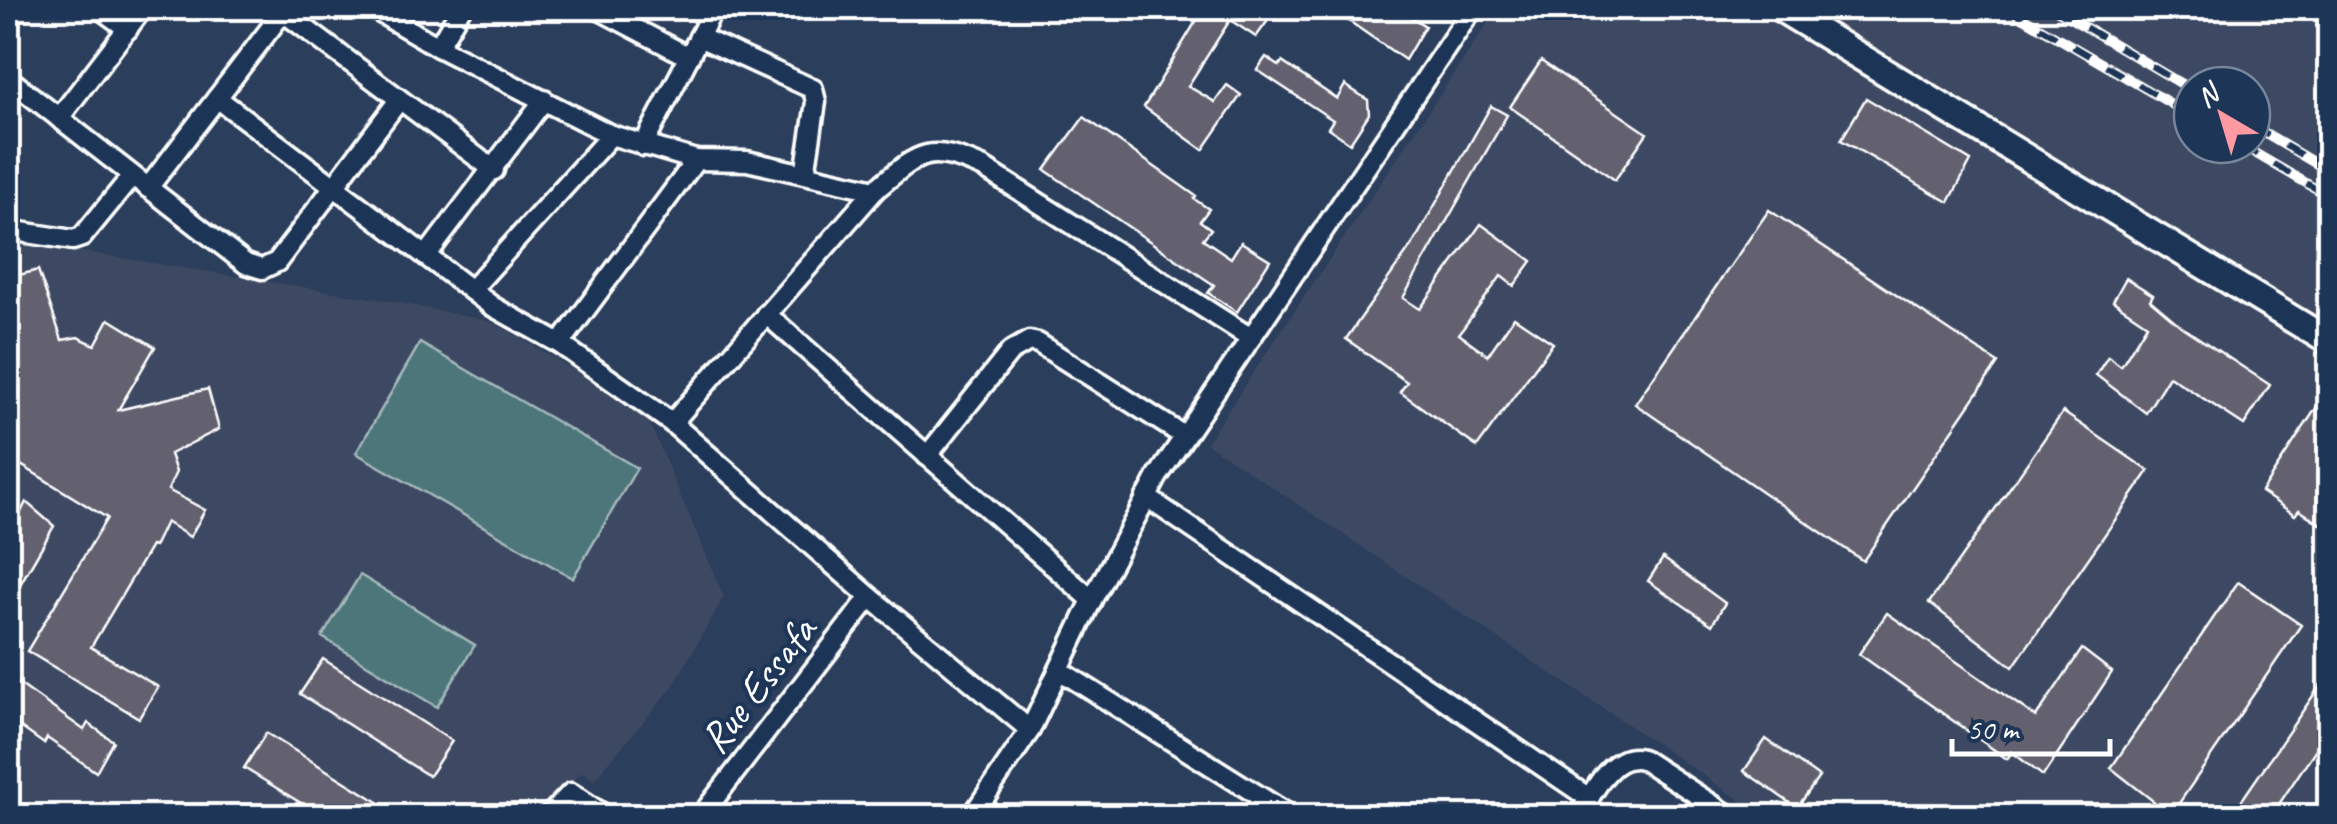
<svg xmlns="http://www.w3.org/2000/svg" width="2337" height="824" viewBox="0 0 2337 824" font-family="Caveat,sans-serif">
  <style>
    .built { fill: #3c4862; fill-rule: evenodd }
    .green { fill: #4d767a; stroke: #a6babc; stroke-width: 2.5 }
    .building { fill: #63606f; stroke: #fff; stroke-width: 2.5 }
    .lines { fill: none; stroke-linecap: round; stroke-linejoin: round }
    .street-casing { stroke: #fff; stroke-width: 25 }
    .secondary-casing { stroke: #fff; stroke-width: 32 }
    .street { stroke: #1d3557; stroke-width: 18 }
    .secondary { stroke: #1d3557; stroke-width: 25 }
    .rail-casing { stroke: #fff; stroke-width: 10 }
    .rail { stroke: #1d3557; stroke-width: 6; stroke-dasharray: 19; stroke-linecap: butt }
    .labels { text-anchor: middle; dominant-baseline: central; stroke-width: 8; stroke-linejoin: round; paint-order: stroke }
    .street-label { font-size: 42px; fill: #fff; stroke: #1d3557 }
  </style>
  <rect width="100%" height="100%" fill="#2b3e5c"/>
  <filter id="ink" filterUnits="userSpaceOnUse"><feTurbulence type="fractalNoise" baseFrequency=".01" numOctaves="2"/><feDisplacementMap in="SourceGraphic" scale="20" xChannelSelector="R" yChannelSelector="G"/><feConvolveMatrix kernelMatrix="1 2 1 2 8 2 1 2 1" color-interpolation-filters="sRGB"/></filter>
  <g filter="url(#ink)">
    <!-- built -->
    <g class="built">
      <path d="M1498,8H2329V816H2313L2296,805L2287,816H1764L1206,443ZM2192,85H2252V145H2192Z"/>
      <path d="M8,240L391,301L488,321L511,332L626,402L649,422L724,597L672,688L594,780L582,772L538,816H8Z"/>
    </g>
    <!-- green -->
    <g class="green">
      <path d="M420,343L637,468L573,578L356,453Z"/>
      <path d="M360,575L475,645L437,707L322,637Z"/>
    </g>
    <!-- building -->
    <g class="building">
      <path d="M1204,8H1277L1256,37L1230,20L1188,86L1215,102L1227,85L1241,95L1203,150L1144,107Z"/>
      <path d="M1330,8H1398L1425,26L1405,60Z"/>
      <path d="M1266,57L1279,66L1282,62L1337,99L1345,85L1368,100L1369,114L1350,143L1328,128L1333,120L1257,70Z"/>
      <path d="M1541,61L1647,133L1615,180L1510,107Z"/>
      <path d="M1866,98L1971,161L1949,202L1841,140Z"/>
      <path d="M1491,106L1507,115L1403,298L1420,309L1481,224L1532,261L1514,286L1501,276L1459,334L1488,355L1514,317L1553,343L1477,447L1400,392L1407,382L1346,339L1414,242Z"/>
      <path d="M1084,117L1196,196L1194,199L1209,209L1200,221L1211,229L1203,239L1231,258L1241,242L1270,260L1237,312L1208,293L1214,285L1045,170Z"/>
      <path d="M1769,210L1998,363L1863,561L1635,404Z"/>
      <path d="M38,270L62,340L78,337L95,345L109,319L155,347L118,410L208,389L219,429L170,454L176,472L168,490L205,510L190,537L166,522L154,547L151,546L91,647L158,687L139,718L27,651L107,518L8,457V278Z"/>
      <path d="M2126,278L2153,295L2150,300L2182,327L2270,385L2244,425L2169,376L2146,413L2096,375L2108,356L2121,366L2147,324L2113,301Z"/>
      <path d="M2330,387V530L2299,510L2295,515L2261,492Z"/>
      <path d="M2063,412L2149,471L2013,667L1929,603Z"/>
      <path d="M26,502L54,526L8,605V510L19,516Z"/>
      <path d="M1663,558L1725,603L1712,625L1648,581Z"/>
      <path d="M2238,582L2301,625L2171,815L2111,768Z"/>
      <path d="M1887,613L2036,717L2082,649L2112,672L2043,776L2012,752L2007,759L1859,654Z"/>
      <path d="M323,659L452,741L429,776L300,694Z"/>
      <path d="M2330,671V728L2271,816H2231Z"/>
      <path d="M8,676L84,730L88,723L113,741L96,772L47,738L44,744L8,718Z"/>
      <path d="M266,733L401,816H322L244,768Z"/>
      <path d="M1766,739L1819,777L1797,808L1744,771Z"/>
    </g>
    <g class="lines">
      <!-- street casing -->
      <g class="street-casing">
        <g id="street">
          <path d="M99,8L128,29"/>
          <path d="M278,8L494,170"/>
          <path d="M372,8L438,47L611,135L696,160L747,161L875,190"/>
          <path d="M596,8L689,57"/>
          <path d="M699,37L813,89L816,102L805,174"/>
          <path d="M438,47L461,8"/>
          <path d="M8,78L246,264L262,269L277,262L399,100"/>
          <path d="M217,98L492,306L560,344L696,160"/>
          <path d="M59,118L143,8"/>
          <path d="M643,146L714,8"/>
          <path d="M148,188L286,8"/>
          <path d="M8,230L73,240L82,237L132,176"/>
          <path d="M426,256L544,100"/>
          <path d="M471,290L611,135"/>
          <path d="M766,314L1092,600"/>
          <path d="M560,344L672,423L870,597L1030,730"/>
          <path d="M672,423L875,190C920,152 927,143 984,168L1251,338"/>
          <path d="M927,456L1010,352L1029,341L1038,343L1184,436"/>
          <path d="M1146,497L1589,798"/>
          <path d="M1059,670L1291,816"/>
          <path d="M549,816L571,793L606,816"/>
          <path d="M701,816L870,597"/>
          <path d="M972,816L1030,730L1092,600L1158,476L1473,8"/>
          <path d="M1579,816C1592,794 1611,751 1642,759L1730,816"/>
        </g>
      </g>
      <!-- secondary casing -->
      <g class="secondary-casing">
        <path id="secondary" d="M1780,8L2330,342"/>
      </g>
      <!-- street -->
      <use href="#street" class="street"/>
      <!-- secondary -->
      <use href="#secondary" class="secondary"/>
      <!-- rail casing -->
      <g class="rail-casing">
        <g id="rail">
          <path d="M2007,8L2192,116"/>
          <path d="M2053,8L2192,90"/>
          <path d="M2252,126L2330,172"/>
          <path d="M2241,145L2330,197"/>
        </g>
      </g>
      <!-- rail -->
      <use href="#rail" class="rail"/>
    </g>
  </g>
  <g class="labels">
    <!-- street labels -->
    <g class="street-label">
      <text transform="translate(758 685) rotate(-52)">Rue Essafa</text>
    </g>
  </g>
  <!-- margin -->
  <rect width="2337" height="824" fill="none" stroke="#1d3557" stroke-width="40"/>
  <rect x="20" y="20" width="2297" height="784" fill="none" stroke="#fff" stroke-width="4" filter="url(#ink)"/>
  <!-- north arrow -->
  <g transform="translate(2222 115) rotate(322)"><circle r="48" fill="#1d3557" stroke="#77869a" stroke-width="2.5"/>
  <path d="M0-8L18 38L0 25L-18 38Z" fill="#ff9aa2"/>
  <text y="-15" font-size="28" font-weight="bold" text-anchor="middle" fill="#ffffff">N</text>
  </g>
  <!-- scale -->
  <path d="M1952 739v15h158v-15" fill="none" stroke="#ffffff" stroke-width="5"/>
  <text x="1967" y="739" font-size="30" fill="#ffffff" stroke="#1d3557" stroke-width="8" paint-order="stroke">50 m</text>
</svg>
